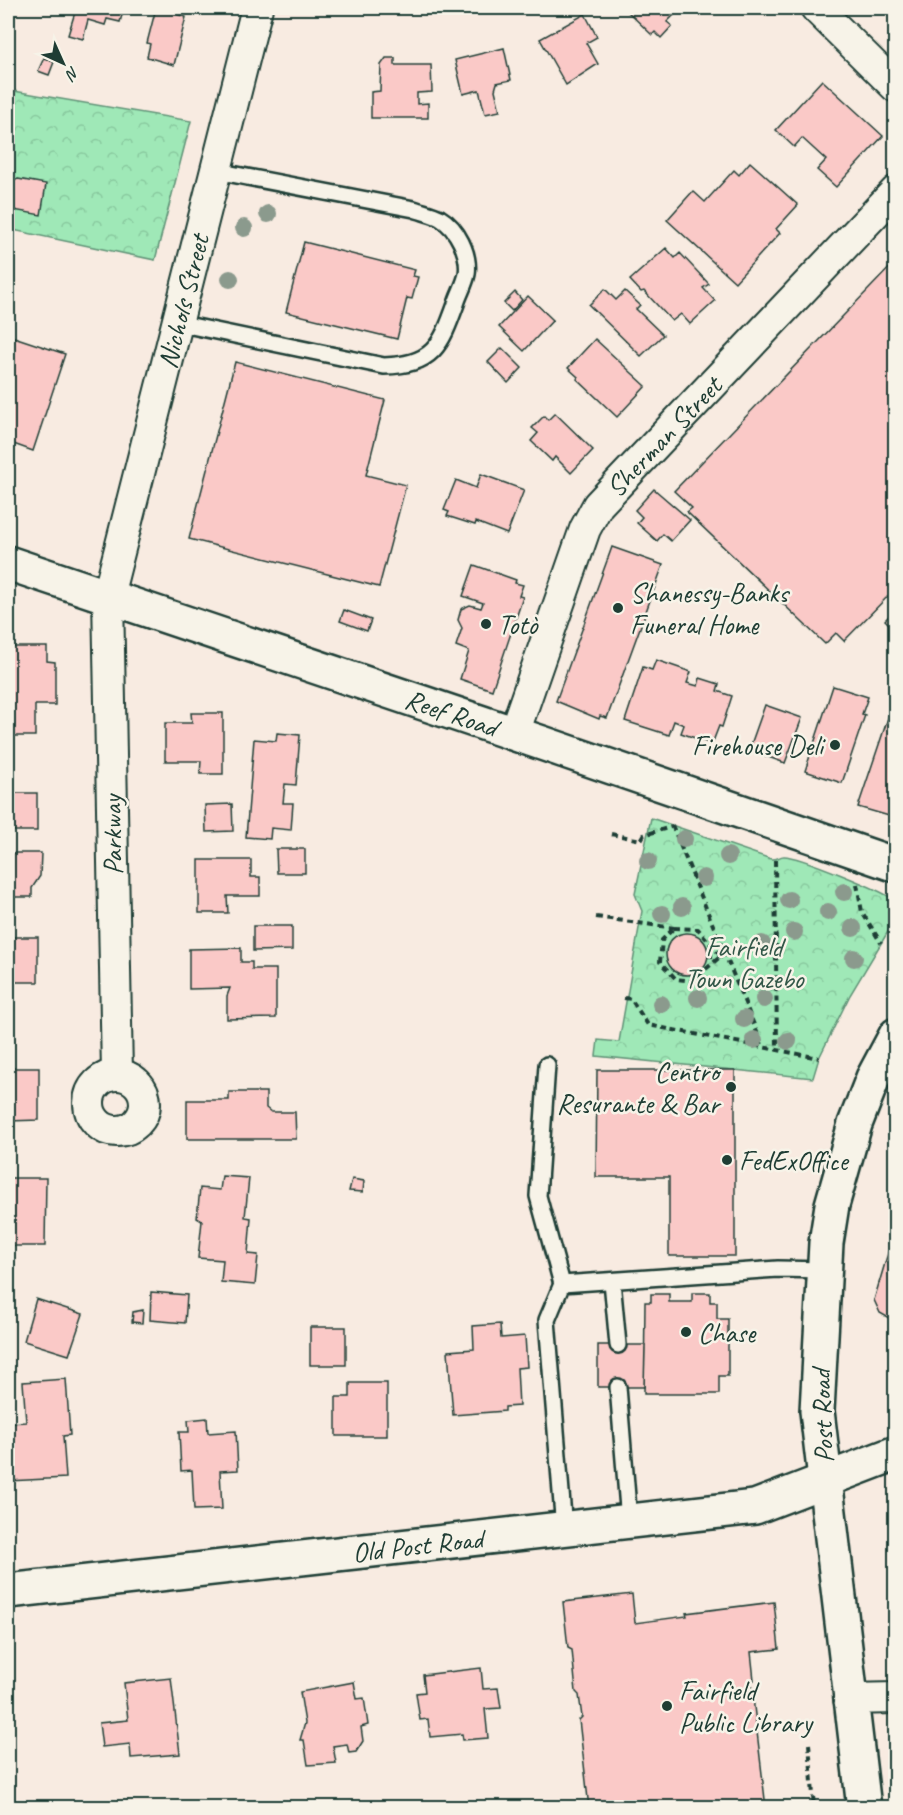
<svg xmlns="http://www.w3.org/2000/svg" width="903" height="1815" viewBox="0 0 903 1815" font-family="Caveat,sans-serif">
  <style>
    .park { fill: url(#park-crowns); stroke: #5f9276; stroke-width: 1.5 }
    .building { fill: #fac9c7; stroke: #1f3d34; stroke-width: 1.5 }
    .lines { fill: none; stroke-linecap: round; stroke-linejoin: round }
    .service-casing { stroke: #1f3d34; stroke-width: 20 }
    .minor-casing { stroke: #1f3d34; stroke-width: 34 }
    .tertiary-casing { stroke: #1f3d34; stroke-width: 38 }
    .primary-casing { stroke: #1f3d34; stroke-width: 38 }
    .path { stroke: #1f3d34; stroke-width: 4; stroke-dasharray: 6 4.5; stroke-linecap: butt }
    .service { stroke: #f7f3e8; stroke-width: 15 }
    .minor { stroke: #f7f3e8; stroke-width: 30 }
    .tertiary { stroke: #f7f3e8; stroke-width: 33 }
    .primary { stroke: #f7f3e8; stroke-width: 33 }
    .tree { fill: #8b9a8d }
    .poi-dot { fill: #1f3d34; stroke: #f7f3e8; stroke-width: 2 }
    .labels { text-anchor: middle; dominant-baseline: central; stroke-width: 5; stroke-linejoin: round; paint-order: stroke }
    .street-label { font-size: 28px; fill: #1f3d34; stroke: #f7f3e8 }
    .poi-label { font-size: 28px; fill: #1f3d34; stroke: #f7f3e8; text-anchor: start }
    .park-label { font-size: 28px; fill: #325748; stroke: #f7f3e8 }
  </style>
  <defs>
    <pattern id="park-crowns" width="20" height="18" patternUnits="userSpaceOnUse" patternTransform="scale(1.5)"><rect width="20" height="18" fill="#9fe8b7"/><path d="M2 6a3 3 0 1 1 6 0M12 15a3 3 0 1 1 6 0" fill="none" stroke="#88c89e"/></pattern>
  </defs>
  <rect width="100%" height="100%" fill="#f8ebe1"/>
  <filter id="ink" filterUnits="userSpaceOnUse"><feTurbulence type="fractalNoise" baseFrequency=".0167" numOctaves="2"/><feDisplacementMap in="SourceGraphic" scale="12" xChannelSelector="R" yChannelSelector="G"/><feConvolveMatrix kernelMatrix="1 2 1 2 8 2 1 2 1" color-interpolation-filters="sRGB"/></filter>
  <g filter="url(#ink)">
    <!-- park -->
    <g class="park">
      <path d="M8,90L191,121L155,260L8,229Z"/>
      <path d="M651,818L771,859C777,860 779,856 784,856C798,856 882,890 894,900L895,920L850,995L819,1058L813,1078L596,1056L598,1040L619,1042L642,911L635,894Z"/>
    </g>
    <!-- building -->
    <g class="building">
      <path d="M71,8H124L120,22L107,19L105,25L88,20L83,39L68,35L76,9Z"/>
      <path d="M156,8H178L176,14L186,17L174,65L147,57L150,44L147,43Z"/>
      <path d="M624,8H681L667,22L672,26L661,38L655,32L652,35Z"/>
      <path d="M585,14L597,37L586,43L598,64L566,85L540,39Z"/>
      <path d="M504,48L511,80L497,83L495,90L500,111L485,114L479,90L463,94L455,60Z"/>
      <path d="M44,58L54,62L49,75L38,71Z"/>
      <path d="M386,58H395V65H431L432,92L417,93V104L428,103V118H371V92L380,91L381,65Z"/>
      <path d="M822,80L883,136L836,187L817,170L826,160L802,138L794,147L776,130Z"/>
      <path d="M750,162L798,205L776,229L780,233L735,282L667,220L693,191L705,202L734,170L739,175Z"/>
      <path d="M18,179L46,184L41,215L8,209L13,181Z"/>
      <path d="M304,242L415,270L413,276L418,277L412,299L407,298L397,339L286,312Z"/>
      <path d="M666,248L675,258L680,253L709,284L703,288L715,301L690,324L681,314L672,321L644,291L641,292L630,280Z"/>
      <path d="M896,261V588L844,641L836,633L825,644L687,512L692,508L674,491Z"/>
      <path d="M605,289L616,300L625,291L640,305L636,309L663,335L641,356L589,305Z"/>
      <path d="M515,292L522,300L512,311L504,303Z"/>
      <path d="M528,296L553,320L524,351L499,327Z"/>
      <path d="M8,335L65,354L33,451L8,442Z"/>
      <path d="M595,339L646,386L617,417L577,379L578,377L568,368Z"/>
      <path d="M502,348L522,368L508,383L488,362Z"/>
      <path d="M235,362L385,400L366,475L406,485L379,587L189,539Z"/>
      <path d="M555,413L593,450L571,473L555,457L552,461L531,441L538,433L532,428L544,416L548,420Z"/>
      <path d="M481,474L524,490L507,534L476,522L475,525L447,516L449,512L444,510L456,480L476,488Z"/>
      <path d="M654,489L690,520L671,541L663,534L657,541L637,523L642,517L635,510Z"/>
      <path d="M612,547L663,565L607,718L600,716L599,719L556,701Z"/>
      <path d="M474,565L516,580L515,583L523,585L519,596L523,597L492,690L460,679L469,651L456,646L462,628L458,620L461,609L470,605L481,608L483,603L463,596Z"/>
      <path d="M896,609V631L885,620Z"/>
      <path d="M344,610L371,620L367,631L340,621Z"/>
      <path d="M9,647H47V661L55,662V705H35V736H8Z"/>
      <path d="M656,660L691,672L687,683L698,686L700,678L719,684L717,691L732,696L722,727L719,726L712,744L681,733L684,725L674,721L669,735L625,721L643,667L652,670Z"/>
      <path d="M833,686L868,697L862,714L865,715L842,783L805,771Z"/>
      <path d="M896,694V818L858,807Z"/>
      <path d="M765,705L802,718L785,763L749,750Z"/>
      <path d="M191,713H223V774H200L201,761H165V723H192Z"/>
      <path d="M277,733L300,735L296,785L285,784L283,803H293L291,830L271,828L270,839L246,837L254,739L276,741Z"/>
      <rect x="8" y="793" width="29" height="38"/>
      <path d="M232,804L233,831L206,832L205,805Z"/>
      <path d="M276,849H305V873H277Z"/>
      <path d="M8,853H41L40,876L32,888V897H8Z"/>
      <path d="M199,860H251V877H260V896H227L228,913H199Z"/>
      <path d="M253,926H292V950L253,951Z"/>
      <circle cx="687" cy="954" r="21"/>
      <rect x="8" y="937" width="30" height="45"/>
      <path d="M241,948V962H252V969H276V1018L227,1019V996L230,988L189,989V949Z"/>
      <path d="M8,1068H39V1120L8,1121Z"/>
      <path d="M597,1070H735V1256H669V1177H596Z"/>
      <path d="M229,1092H266V1108L271,1112H295L296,1139H187V1100H229Z"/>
      <path d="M222,1176L249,1178L245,1217L251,1218L248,1254L258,1255L255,1285L221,1282L223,1260L198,1258L202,1221L197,1218L200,1188L220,1190Z"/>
      <path d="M8,1178H46L45,1246H8Z"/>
      <path d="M352,1179L364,1181L363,1192L349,1191Z"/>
      <path d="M896,1226V1322L880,1313L874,1300Z"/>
      <path d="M151,1292L187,1295L185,1323L150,1320Z"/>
      <path d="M692,1293H710V1302H717V1319H728V1376H719V1394H644L645,1302H651V1294H669V1302H692Z"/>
      <path d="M36,1299L83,1314L69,1355L24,1341Z"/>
      <path d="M143,1310L142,1323L132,1322L133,1312Z"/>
      <path d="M500,1324L501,1338L525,1336L527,1367L517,1368L519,1406L505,1407V1411L453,1415L448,1351L474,1349L473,1326Z"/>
      <rect x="310" y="1327" width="36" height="38"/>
      <path d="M598,1345H645L644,1387H598Z"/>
      <path d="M66,1379L70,1435L63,1436L66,1478L8,1481V1423L26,1422L23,1382Z"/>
      <path d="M350,1383H387V1436H336V1397H350Z"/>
      <path d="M207,1418L208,1433L236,1431L238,1470L220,1471L222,1509L194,1510L192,1470L181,1471L179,1432H189L188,1420Z"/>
      <path d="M632,1594L635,1623L687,1616L686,1613L774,1602L779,1649L751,1652L754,1680L751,1681L766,1808H589L579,1720L582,1717L579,1695L576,1692L572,1650L568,1648L563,1602Z"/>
      <path d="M481,1668L483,1689L498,1688L501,1708L485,1709L488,1738L463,1740L462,1734L430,1737L428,1719L420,1720L416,1693L425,1692L423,1675Z"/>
      <path d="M171,1678L180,1754L131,1758L130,1744L102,1747L99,1723L128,1720L124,1683Z"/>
      <path d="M354,1682L357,1699L364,1698L368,1725L361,1727L363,1741L356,1752L349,1753L347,1744L333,1746L336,1763L308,1765L304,1740H300L305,1723L300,1692Z"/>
    </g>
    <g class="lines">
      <!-- service casing -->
      <g class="service-casing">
        <g id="service">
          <path d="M177,323L384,366C433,365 441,346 456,304C459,294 465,284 467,274C470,254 457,228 440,218C432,214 422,212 414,209L216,171"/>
          <path d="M547,1065L538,1196L562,1284"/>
          <path d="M612,1281L618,1345"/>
          <path d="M618,1387L629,1521"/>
          <path d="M564,1529L547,1320L562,1284L778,1269L825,1270"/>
        </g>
      </g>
      <!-- minor casing -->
      <g class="minor-casing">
        <g id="minor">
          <path d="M816,8L896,87"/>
          <path id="s1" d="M514,733L585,529L598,505L896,191"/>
          <path id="s2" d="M117,1074L108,596L257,8"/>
          <circle cx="117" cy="1103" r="28"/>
          <path d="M849,1699L896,1698"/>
        </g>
      </g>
      <!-- tertiary casing -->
      <g class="tertiary-casing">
        <g id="tertiary">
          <path id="s3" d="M8,563L542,743L896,865"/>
          <path id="s4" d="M8,1591L755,1507L896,1453"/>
        </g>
      </g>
      <!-- primary casing -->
      <g class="primary-casing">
        <path id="primary" d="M864,1808L817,1411L826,1243L832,1205L855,1124L873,1078L896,1035"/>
      </g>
      <!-- path -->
      <g class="path">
        <path d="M672,825L763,1047"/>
        <path d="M611,834L641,840L644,835L671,827"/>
        <path d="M775,860L777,1050"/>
        <path d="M857,884L862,912L881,943"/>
        <path d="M596,917L674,928"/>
        <path d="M674,928L698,929L721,956L692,981L676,979L660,962L662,940Z"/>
        <path d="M707,956H722"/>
        <path d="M624,998L631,999L648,1025L819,1058"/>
        <path d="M809,1744L814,1808"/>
      </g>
      <!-- service -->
      <use href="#service" class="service"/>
      <!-- minor -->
      <use href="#minor" class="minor"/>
      <!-- tertiary -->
      <use href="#tertiary" class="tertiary"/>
      <!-- primary -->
      <use href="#primary" class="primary"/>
    </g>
    <!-- trees -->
    <g class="tree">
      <circle cx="268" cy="214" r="9"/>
      <circle cx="244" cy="228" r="9"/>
      <circle cx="230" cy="279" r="9"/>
      <circle cx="684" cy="839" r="9"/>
      <circle cx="728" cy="856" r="9"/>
      <circle cx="648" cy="861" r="9"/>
      <circle cx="704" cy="878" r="9"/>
      <circle cx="844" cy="892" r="9"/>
      <circle cx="789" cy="900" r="9"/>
      <circle cx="682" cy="907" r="9"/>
      <circle cx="828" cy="912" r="9"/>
      <circle cx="662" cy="914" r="9"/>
      <circle cx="853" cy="928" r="9"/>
      <circle cx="794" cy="932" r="9"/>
      <circle cx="762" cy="944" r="9"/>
      <circle cx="854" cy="958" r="9"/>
      <circle cx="698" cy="998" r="9"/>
      <circle cx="764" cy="999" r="9"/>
      <circle cx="661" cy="1004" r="9"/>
      <circle cx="744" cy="1019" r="9"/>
      <circle cx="754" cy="1040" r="9"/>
      <circle cx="788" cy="1041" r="9"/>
    </g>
  </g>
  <!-- markers -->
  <g class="poi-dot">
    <circle cx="618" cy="608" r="6"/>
    <circle cx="486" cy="624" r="6"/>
    <circle cx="835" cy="745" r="6"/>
    <circle cx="731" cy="1087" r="6"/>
    <circle cx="727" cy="1160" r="6"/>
    <circle cx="686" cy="1332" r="6"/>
    <circle cx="667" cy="1706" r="6"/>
  </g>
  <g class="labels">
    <!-- street labels -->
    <g class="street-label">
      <text stroke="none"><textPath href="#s2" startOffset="782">Nichols Street</textPath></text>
      <text stroke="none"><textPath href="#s1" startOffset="338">Sherman Street</textPath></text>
      <text stroke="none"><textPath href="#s3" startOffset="468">Reef Road</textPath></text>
      <text transform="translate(112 835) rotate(-91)">Parkway</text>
      <text transform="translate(822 1416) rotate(-92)">Post Road</text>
      <text stroke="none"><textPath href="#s4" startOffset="412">Old Post Road</textPath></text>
    </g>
    <!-- poi labels -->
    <g class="poi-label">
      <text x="630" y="592">Shanessy-Banks<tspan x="630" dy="32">Funeral Home</tspan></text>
      <text x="498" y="624">Totò</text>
      <text x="823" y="745" text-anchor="end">Firehouse Deli</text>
      <text x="719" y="1071" text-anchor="end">Centro<tspan x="719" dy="32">Resurante &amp; Bar</tspan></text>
      <text x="739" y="1160">FedExOffice</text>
      <text x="698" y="1332">Chase</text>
      <text x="679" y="1690">Fairfield<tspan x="679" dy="32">Public Library</tspan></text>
    </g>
    <!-- park labels -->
    <g class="park-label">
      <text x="744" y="946">Fairfield<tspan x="744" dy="32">Town Gazebo</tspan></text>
    </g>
  </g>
  <!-- margin -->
  <rect width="903" height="1815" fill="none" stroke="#f7f3e8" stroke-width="30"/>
  <rect x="15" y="15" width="873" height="1785" fill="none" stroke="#1f3d34" stroke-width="2" filter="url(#ink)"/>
  <!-- north arrow -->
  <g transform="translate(63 63) rotate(135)" stroke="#f7f3e8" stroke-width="4.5" paint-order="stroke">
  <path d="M0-4.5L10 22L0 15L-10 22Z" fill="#1f3d34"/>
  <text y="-9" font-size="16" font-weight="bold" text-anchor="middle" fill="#1f3d34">N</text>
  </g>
</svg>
